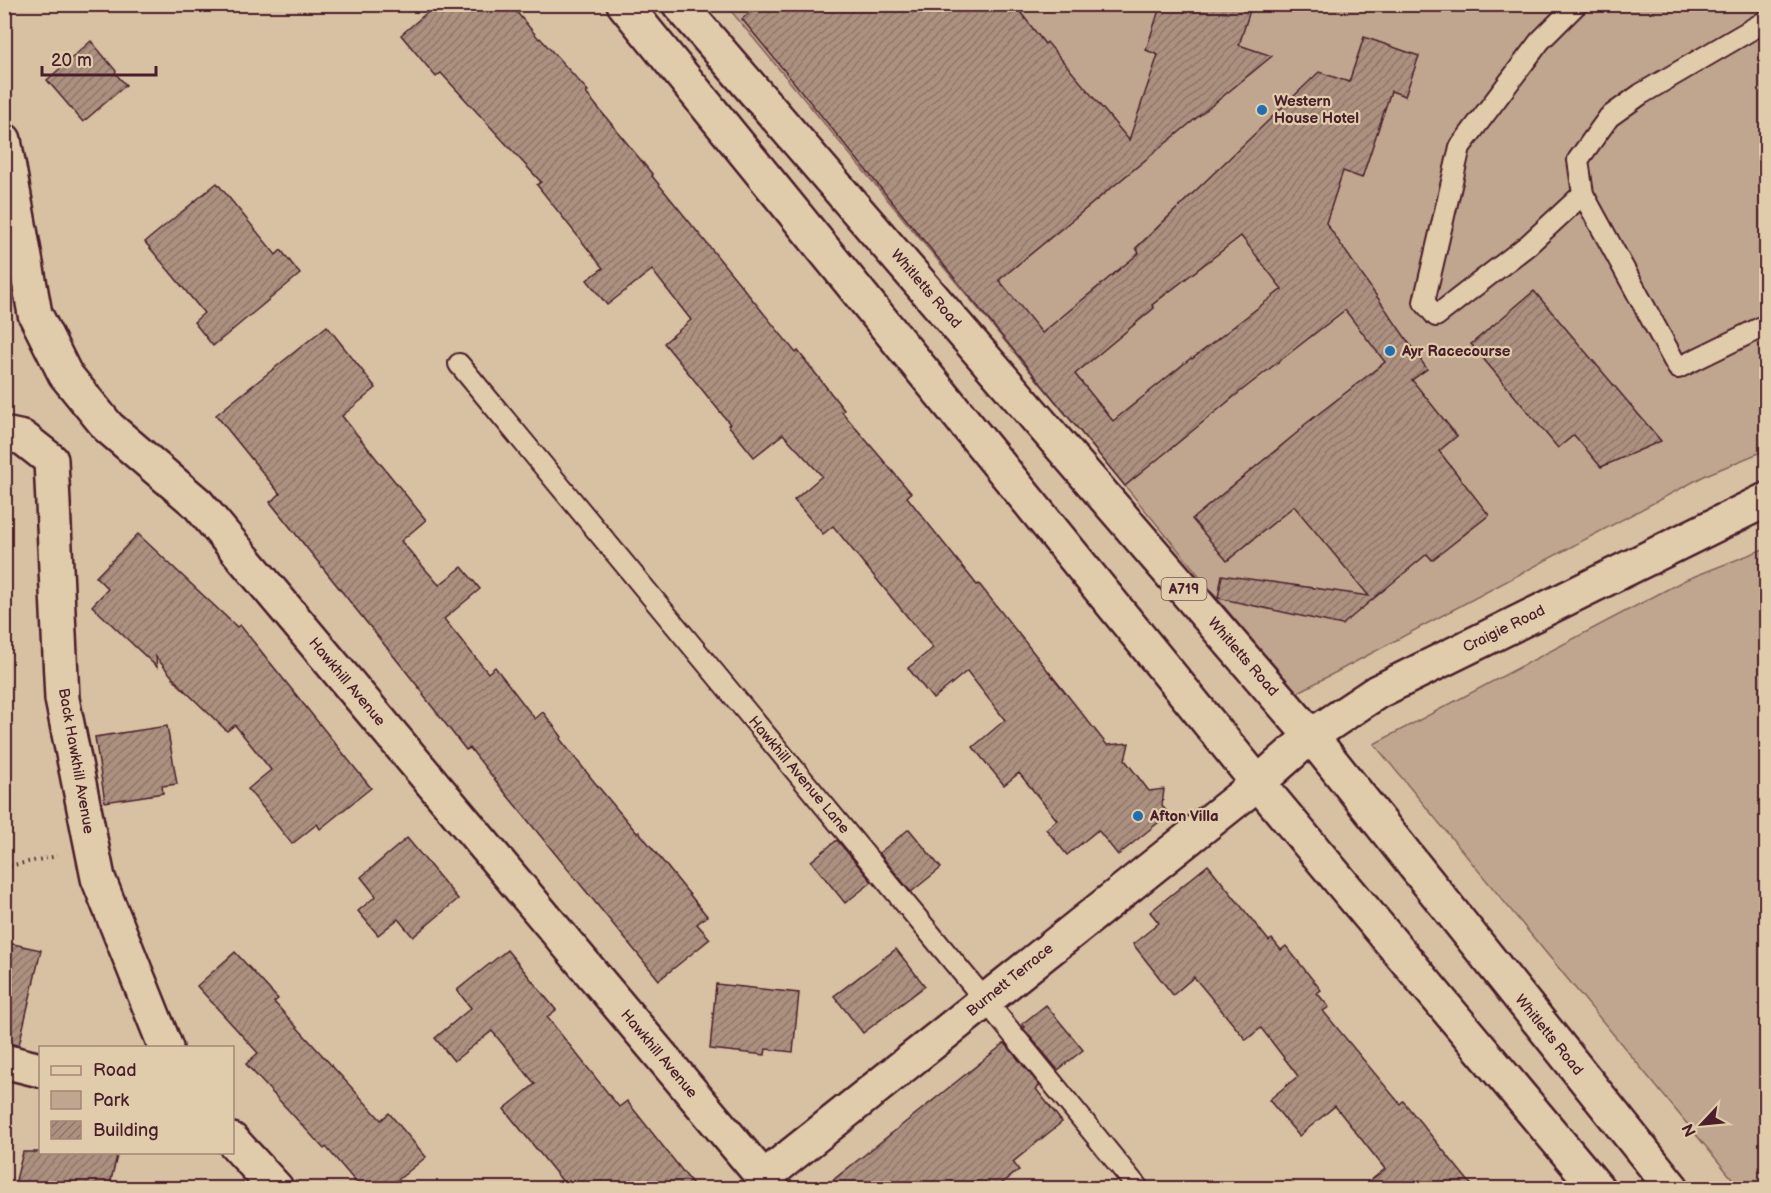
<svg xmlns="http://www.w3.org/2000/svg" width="1771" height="1193" viewBox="0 0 1771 1193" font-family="'Balsamiq Sans',sans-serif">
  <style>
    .park { fill: #c0a68e; stroke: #85625c; stroke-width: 1.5 }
    .building { fill: url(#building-hatch); stroke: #4a1f2b; stroke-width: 1.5; fill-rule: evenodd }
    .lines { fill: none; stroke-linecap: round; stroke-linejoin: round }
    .service-casing { stroke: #4a1f2b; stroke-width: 24 }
    .minor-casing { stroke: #4a1f2b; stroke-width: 38 }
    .secondary-casing { stroke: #4a1f2b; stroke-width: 38 }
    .primary-casing { stroke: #4a1f2b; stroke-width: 38 }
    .path { stroke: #4a1f2b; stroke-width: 4; stroke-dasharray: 1.5 4.5; stroke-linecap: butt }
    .service { stroke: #e0cbaa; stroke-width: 20 }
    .minor { stroke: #e0cbaa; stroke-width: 33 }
    .secondary { stroke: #e0cbaa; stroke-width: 33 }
    .primary { stroke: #e0cbaa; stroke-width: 33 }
    .poi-dot { fill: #1f6fb2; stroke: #e0cbaa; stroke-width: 2 }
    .labels { text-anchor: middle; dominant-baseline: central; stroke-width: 4.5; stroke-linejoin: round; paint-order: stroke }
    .shield { fill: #e0cbaa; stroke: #775351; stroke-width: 1.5 }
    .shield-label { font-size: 14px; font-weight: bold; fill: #4a1f2b }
    .poi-label { font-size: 15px; font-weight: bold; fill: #4a1f2b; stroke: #e0cbaa; text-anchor: start }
    .street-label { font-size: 15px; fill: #4a1f2b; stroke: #e0cbaa }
  </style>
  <defs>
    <pattern id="building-hatch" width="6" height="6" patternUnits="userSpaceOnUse" patternTransform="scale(1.5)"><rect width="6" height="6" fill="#ad9180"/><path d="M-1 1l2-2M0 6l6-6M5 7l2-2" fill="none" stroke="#8f7669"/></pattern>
  </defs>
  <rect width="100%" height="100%" fill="#d7c1a2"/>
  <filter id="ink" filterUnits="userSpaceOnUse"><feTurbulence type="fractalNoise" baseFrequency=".0167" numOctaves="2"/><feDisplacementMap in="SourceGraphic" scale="12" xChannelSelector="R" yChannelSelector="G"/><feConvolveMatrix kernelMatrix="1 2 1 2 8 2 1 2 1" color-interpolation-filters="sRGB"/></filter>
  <g filter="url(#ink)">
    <!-- park -->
    <g class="park">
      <path d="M726,5H1766V450L1706,475L1295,694L1184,557Z"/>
      <path d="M1766,548V1188H1740L1374,744L1685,580Z"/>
    </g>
    <!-- building -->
    <g class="building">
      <path d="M437,4H510L539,39L540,38L588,91L586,93L653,175L652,176L796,353L798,351L844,410L842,412L911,493L907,497L977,585L979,584L1107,745L1129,743L1125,760L1149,791L1164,789L1162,806L1169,814L1118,855L1098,830L1067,855L1046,829L1057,820L1019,773L1004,785L973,747L1005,720L967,671L933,699L908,668L933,648L833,526L823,534L794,500L822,476L783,434L754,457L728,425L730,424L664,343L691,320L652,270L607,305L587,280L603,268L537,185L541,182L441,73L436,77L401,35Z"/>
      <path d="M760,4H1014L1045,44L1047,42L1129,140L1158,55L1146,50L1161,4H1252L1239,45L1272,56L999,280L1042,333L1139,253L1136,248L1319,72L1349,82L1364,37L1419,56L1405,96L1391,91L1362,178L1343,171L1326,223L1427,369L1412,380L1457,436L1439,451L1489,515L1432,560L1427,554L1342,625L1218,598L1222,575L1369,596L1294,506L1227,561L1192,519L1304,427L1303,426L1385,362L1345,310L1241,391L1125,486L742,19ZM1241,236L1282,289L1192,359L1191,358L1113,421L1075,374L1154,308L1152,305Z"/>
      <path d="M91,41L116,71L115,73L126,85L83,122L47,80Z"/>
      <path d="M217,183L276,255L281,250L300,274L213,346L194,322L204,313L145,242Z"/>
      <path d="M1534,291L1661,441L1601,467L1574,435L1558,448L1471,344Z"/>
      <path d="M327,326L376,388L342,416L426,520L401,541L439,585L462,567L480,589L444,619L488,673L495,667L535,719L543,712L562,737L560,739L596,784L637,833L639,832L707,916L697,924L710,939L659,980L506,794L470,748L466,750L423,695L424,694L270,502L280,494L216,415Z"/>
      <path d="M138,534L237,627L240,625L371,788L320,829L317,824L292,844L248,789L271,770L235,725L227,731L179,685L156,657L157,667L92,606L108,589L96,577Z"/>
      <path d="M167,726L177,784L162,786L163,793L105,802L95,737Z"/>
      <path d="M909,829L941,868L911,892L879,853Z"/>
      <path d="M407,838L458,899L413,937L398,919L378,935L358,911L376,896L361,877Z"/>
      <path d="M837,840L872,882L845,903L811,861Z"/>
      <path d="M1208,865L1269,941L1272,939L1281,950L1286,946L1321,990L1317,993L1329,1007L1323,1011L1400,1104L1403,1101L1474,1188H1361L1385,1169L1335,1106L1299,1136L1269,1100L1298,1076L1261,1028L1246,1040L1194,977L1173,995L1133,944L1159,923L1150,912Z"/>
      <path d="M4,942L41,950L19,1045L4,1043Z"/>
      <path d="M896,949L925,986L863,1033L834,996Z"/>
      <path d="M507,950L556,1010L547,1017L619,1107L627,1101L696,1188H568L504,1109L535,1084L492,1031L454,1061L435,1038L471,1008L457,990Z"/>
      <path d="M235,952L278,999L274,1002L381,1120L389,1113L426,1157L388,1188H361L326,1147L324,1149L246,1064L258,1053L197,986Z"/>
      <path d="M716,984L799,993L793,1052L766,1049L765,1055L710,1049Z"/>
      <path d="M1046,1005L1083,1050L1058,1070L1023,1028L1025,1027L1022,1024Z"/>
      <path d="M1005,1043L1040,1086L1036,1089L1062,1122L1013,1162L1019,1170L996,1188H823Z"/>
      <path d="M23,1152H102L117,1156L109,1188H14Z"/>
    </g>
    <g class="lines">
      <!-- service casing -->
      <g class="service-casing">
        <g id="service">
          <path d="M1577,4L1540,41L1460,147L1424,302L1436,316L1528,245L1583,194"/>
          <path d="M1766,21L1641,94L1609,117L1578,160L1583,194L1678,368L1766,325"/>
          <path d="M459,364L985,1000L1138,1188"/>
        </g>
      </g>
      <!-- minor casing -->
      <g class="minor-casing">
        <g id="minor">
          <path d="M4,140L35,314L65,374L108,427L198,504L772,1188"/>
          <path d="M4,434L23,438L51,460L62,699L98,878L166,1048"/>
          <path d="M4,1061L40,1070"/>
          <path d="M232,1140L276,1188"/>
          <path d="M763,1178L1258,783"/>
        </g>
      </g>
      <!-- secondary casing -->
      <g class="secondary-casing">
        <path id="secondary" d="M1258,783L1311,736L1377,692L1766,500"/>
      </g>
      <!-- primary casing -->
      <g class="primary-casing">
        <g id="primary">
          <path d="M624,4L1258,783L1597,1188"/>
          <path d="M679,4L1311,736L1672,1188"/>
        </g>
      </g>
      <!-- path -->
      <path class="path" d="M4,867L57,856"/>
      <!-- service -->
      <use href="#service" class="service"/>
      <!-- minor -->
      <use href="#minor" class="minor"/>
      <!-- secondary -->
      <use href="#secondary" class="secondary"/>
      <!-- primary -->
      <use href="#primary" class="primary"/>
    </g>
  </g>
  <!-- markers -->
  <g class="poi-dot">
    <circle cx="1262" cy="110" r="6"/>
    <circle cx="1390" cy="351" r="6"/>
    <circle cx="1138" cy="816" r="6"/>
  </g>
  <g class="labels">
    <!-- shield labels -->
    <rect class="shield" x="1161.5" y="578" width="45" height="22" rx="4.5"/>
    <g class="shield-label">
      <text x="1184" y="589">A719</text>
    </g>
    <!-- poi labels -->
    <g class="poi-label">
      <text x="1274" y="101">Western<tspan x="1274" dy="17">House Hotel</tspan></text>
      <text x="1402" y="351">Ayr Racecourse</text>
      <text x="1150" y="816">Afton Villa</text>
    </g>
    <!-- street labels -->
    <g class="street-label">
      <text transform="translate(926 289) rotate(49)">Whitletts Road</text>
      <text transform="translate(1504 629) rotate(-26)">Craigie Road</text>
      <text transform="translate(1243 657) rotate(49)">Whitletts Road</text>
      <text transform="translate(347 682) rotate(50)">Hawkhill Avenue</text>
      <text transform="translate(76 761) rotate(80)">Back Hawkhill Avenue</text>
      <text transform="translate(799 775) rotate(50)">Hawkhill Avenue Lane</text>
      <text transform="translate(1010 980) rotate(-39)">Burnett Terrace</text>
      <text transform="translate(1549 1035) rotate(51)">Whitletts Road</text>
      <text transform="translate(659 1054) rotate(50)">Hawkhill Avenue</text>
    </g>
  </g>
  <!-- margin -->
  <rect width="1771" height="1193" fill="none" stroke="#e0cbaa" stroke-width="24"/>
  <rect x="12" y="12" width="1747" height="1169" fill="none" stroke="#4a1f2b" stroke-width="2" filter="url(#ink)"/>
  <!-- legend -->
  <rect x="39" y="1046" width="195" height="108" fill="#e0cbaa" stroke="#a48677" stroke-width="1.5"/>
  <rect x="51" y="1066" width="30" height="9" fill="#e0cbaa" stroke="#a48677" stroke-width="1.5"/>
  <text x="93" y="1076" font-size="18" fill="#4a1f2b">Road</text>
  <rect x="51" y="1091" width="30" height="18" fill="#c0a68e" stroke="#a48677" stroke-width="1.5"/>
  <text x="93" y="1106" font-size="18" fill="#4a1f2b">Park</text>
  <rect x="51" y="1121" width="30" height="18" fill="url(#building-hatch)" stroke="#a48677" stroke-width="1.5"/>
  <text x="93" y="1136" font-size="18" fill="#4a1f2b">Building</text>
  <!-- north arrow -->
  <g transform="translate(1702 1124) rotate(244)" stroke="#e0cbaa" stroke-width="4.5" paint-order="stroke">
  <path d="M0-4.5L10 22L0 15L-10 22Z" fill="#4a1f2b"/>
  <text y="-9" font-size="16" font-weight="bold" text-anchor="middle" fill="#4a1f2b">N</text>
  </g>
  <!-- scale -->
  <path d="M42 66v9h114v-9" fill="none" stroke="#4a1f2b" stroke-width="3"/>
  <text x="51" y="66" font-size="18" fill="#4a1f2b" stroke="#e0cbaa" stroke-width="4.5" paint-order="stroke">20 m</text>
</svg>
